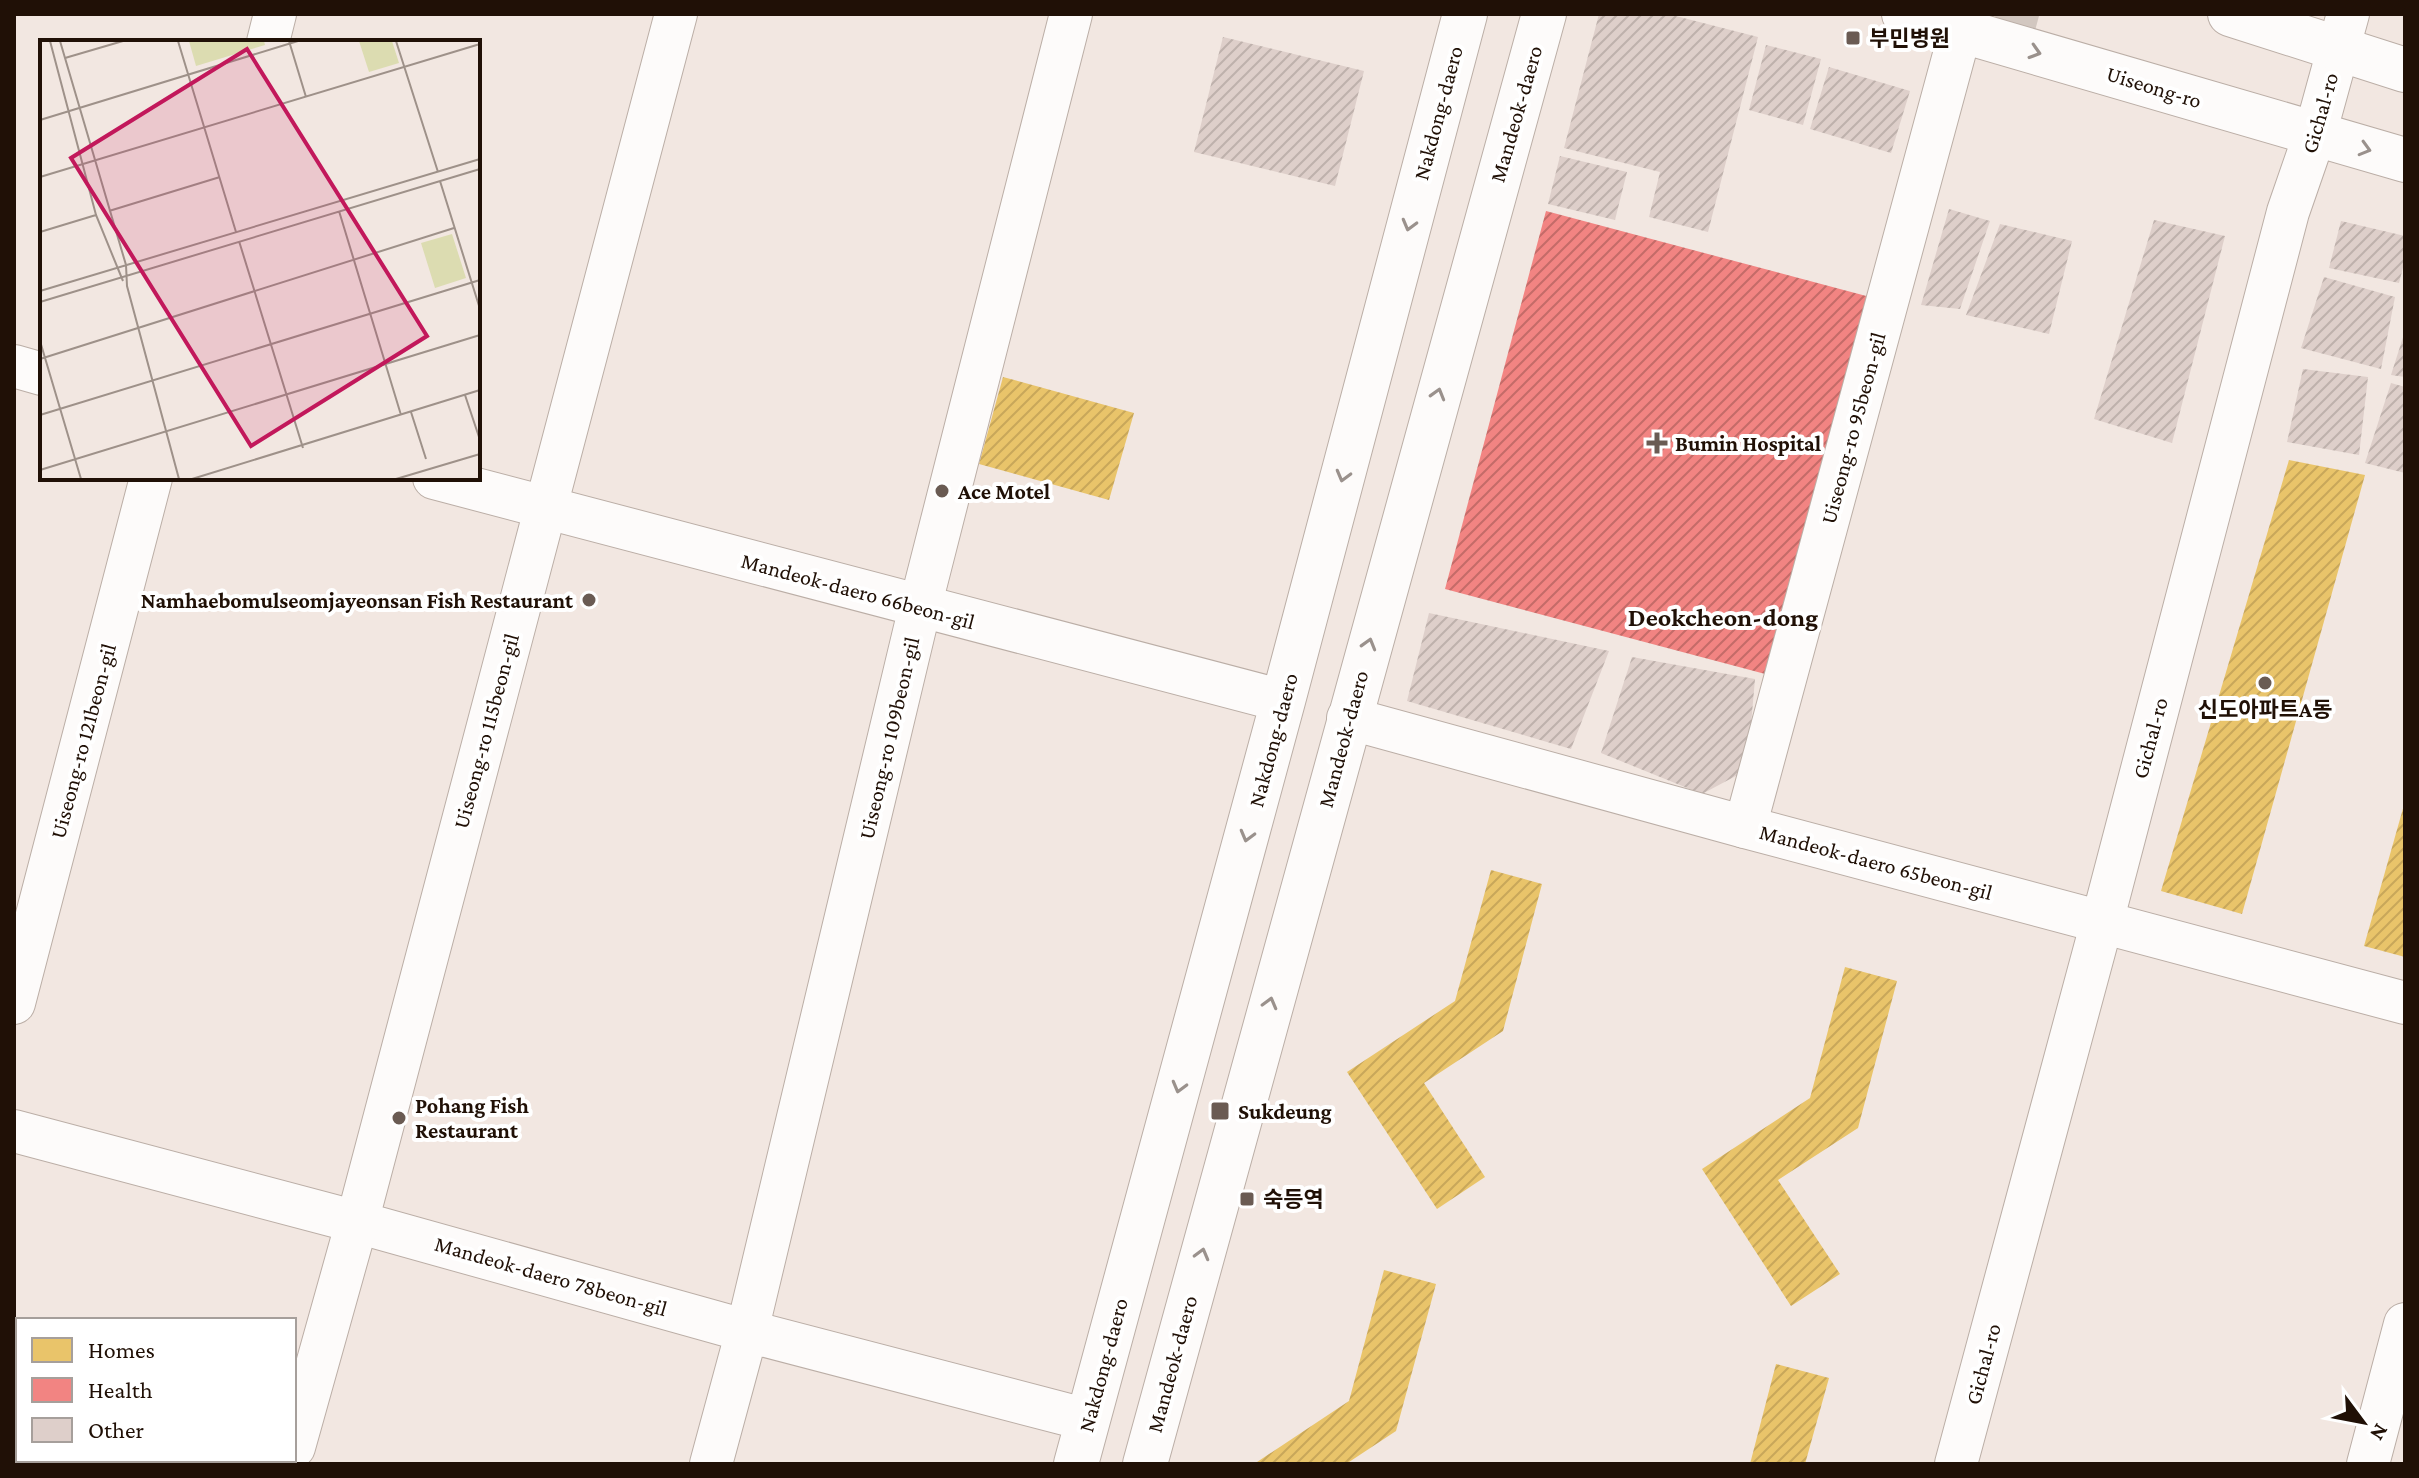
<svg xmlns="http://www.w3.org/2000/svg" width="2419" height="1478" viewBox="0 0 2419 1478" font-family="'Crimson Pro','Noto Sans KR',serif">
  <style>
    .homes { fill: url(#homes-hatch) }
    .health { fill: url(#health-hatch) }
    .building { fill: url(#building-hatch) }
    .lines { fill: none; stroke-linecap: round; stroke-linejoin: round }
    .minor-tunnel { stroke: #d2c7c0; stroke-width: 42; stroke-dasharray: 42 21; stroke-linecap: butt }
    .minor-casing { stroke: #bbaea6; stroke-width: 44 }
    .major-casing { stroke: #bbaea6; stroke-width: 46 }
    .minor { stroke: #fdfbfa; stroke-width: 42 }
    .major { stroke: #fdfbfa; stroke-width: 44 }
    .oneway { stroke: #9a918c }
    .poi-dot { fill: #6a5b53; stroke: #fff; stroke-width: 3 }
    .labels { text-anchor: middle; dominant-baseline: central; stroke-width: 8; stroke-linejoin: round; paint-order: stroke }
    .poi-label { font-size: 22px; font-weight: bold; fill: #201006; stroke: #fff; text-anchor: start }
    .street-label { font-size: 22px; fill: #201006; stroke: #fff }
    .quarter-label { font-size: 26px; font-weight: bold; fill: #201006; stroke: #fff }
    .inset-road { fill: none; stroke: #9e9189; stroke-width: 2 }
    .view { fill: #c2185b; fill-opacity: 0.15; stroke: #c2185b; stroke-width: 4 }
    .inset-edge { fill: none; stroke: #201006; stroke-width: 4 }
  </style>
  <defs>
    <pattern id="homes-hatch" width="6" height="6" patternUnits="userSpaceOnUse" patternTransform="scale(2)"><rect width="6" height="6" fill="#e9c46a"/><path d="M-1 1l2-2M0 6l6-6M5 7l2-2" fill="none" stroke="#c8a75a"/></pattern>
    <pattern id="health-hatch" width="6" height="6" patternUnits="userSpaceOnUse" patternTransform="scale(2)"><rect width="6" height="6" fill="#f28482"/><path d="M-1 1l2-2M0 6l6-6M5 7l2-2" fill="none" stroke="#c46b68"/></pattern>
    <pattern id="building-hatch" width="6" height="6" patternUnits="userSpaceOnUse" patternTransform="scale(2)"><rect width="6" height="6" fill="#decfca"/><path d="M-1 1l2-2M0 6l6-6M5 7l2-2" fill="none" stroke="#beb1ac"/></pattern>
  </defs>
  <rect width="100%" height="100%" fill="#f2e7e1"/>
  <!-- homes -->
  <g class="homes">
    <path d="M1003,377L1134,413L1109,500L979,464Z"/>
    <path d="M2289,460L2365,475L2242,914L2161,891Z"/>
    <path d="M2404,805H2405V957L2364,946Z"/>
    <path d="M1491,870L1542,884L1503,1031L1424,1083L1485,1177L1437,1209L1347,1072L1455,1001Z"/>
    <path d="M1845,967L1897,981L1858,1128L1778,1180L1840,1274L1791,1306L1702,1169L1810,1098Z"/>
    <path d="M1384,1270L1436,1284L1396,1431L1346,1464H1254L1349,1401Z"/>
    <path d="M1776,1364L1829,1378L1805,1464H1750Z"/>
  </g>
  <!-- health -->
  <path class="health" d="M1546,211L1870,297L1769,675L1445,589Z"/>
  <!-- building -->
  <g class="building">
    <path d="M1599,14H1668L1758,37L1708,232L1649,217L1660,172L1564,148Z"/>
    <path d="M1223,37L1364,71L1335,186L1194,152Z"/>
    <path d="M1766,45L1821,59L1803,125L1749,110Z"/>
    <path d="M1829,67L1910,91L1891,153L1810,129Z"/>
    <path d="M1560,156L1627,172L1615,220L1548,204Z"/>
    <path d="M1949,209L1990,221L1960,309L1921,305Z"/>
    <path d="M2154,220L2225,236L2172,443L2094,419Z"/>
    <path d="M2341,221L2405,236V260L2399,283L2329,268Z"/>
    <path d="M2000,224L2072,241L2049,334L1966,315Z"/>
    <path d="M2324,277L2395,297L2381,369L2301,348Z"/>
    <path d="M2404,334H2405V377L2391,375Z"/>
    <path d="M2303,369L2368,377L2359,455L2287,442Z"/>
    <path d="M2391,383L2405,387V473L2365,463Z"/>
    <path d="M1429,613L1609,651L1571,749L1407,701Z"/>
    <path d="M1632,657L1755,679L1747,770L1702,794L1601,753Z"/>
  </g>
  <g class="lines">
    <!-- minor-tunnel -->
    <path class="minor-tunnel" d="M1996,14L2044,27"/>
    <!-- minor casing -->
    <g class="minor-casing">
      <g id="minor">
        <path d="M268,42L275,14"/>
        <path d="M14,366L42,374"/>
        <path d="M434,478L1283,701"/>
        <path d="M1348,718L1745,827L2405,1003"/>
        <path d="M1745,827L1961,29"/>
        <path d="M14,1003L151,478"/>
        <path d="M14,1131L357,1222L747,1331L1088,1420"/>
        <path d="M294,1447L357,1222L676,14"/>
        <path d="M711,1464L747,1331L920,607L1071,14"/>
        <path d="M1956,1464L2102,922L2288,212L2315,134L2348,14"/>
        <path d="M2368,1464L2405,1324"/>
      </g>
    </g>
    <!-- major casing -->
    <g class="major-casing">
      <g id="major">
        <path d="M1904,14L2405,160"/>
        <path d="M2230,14L2405,70"/>
        <path d="M1076,1464L1283,701L1465,14"/>
        <path d="M1145,1464L1544,14"/>
      </g>
    </g>
    <!-- minor -->
    <use href="#minor" class="minor"/>
    <!-- major -->
    <use href="#major" class="major"/>
  </g>
  <!-- one-way arrows -->
  <defs><path id="oneway-chevron" d="M-2-3.5L2.5 0L-2 3.5" fill="none" stroke-width="1.6" stroke-linecap="round" stroke-linejoin="round" transform="scale(2)"/></defs>
  <g class="oneway">
    <use href="#oneway-chevron" transform="translate(2035 52) rotate(17)"/>
    <use href="#oneway-chevron" transform="translate(2365 149) rotate(16)"/>
    <use href="#oneway-chevron" transform="translate(1409 225) rotate(105)"/>
    <use href="#oneway-chevron" transform="translate(1438 394) rotate(-74)"/>
    <use href="#oneway-chevron" transform="translate(1343 476) rotate(105)"/>
    <use href="#oneway-chevron" transform="translate(1369 644) rotate(-74)"/>
    <use href="#oneway-chevron" transform="translate(1247 836) rotate(105)"/>
    <use href="#oneway-chevron" transform="translate(1270 1003) rotate(-75)"/>
    <use href="#oneway-chevron" transform="translate(1179 1087) rotate(105)"/>
    <use href="#oneway-chevron" transform="translate(1202 1254) rotate(-75)"/>
  </g>
  <!-- markers -->
  <g class="poi-dot">
    <rect x="1845" y="30" width="16" height="16" rx="4"/>
    <path d="M1653 431h8v8h8v8h-8v8h-8v-8h-8v-8h8z"/>
    <circle cx="942" cy="491" r="8"/>
    <circle cx="589" cy="600" r="8"/>
    <circle cx="2265" cy="683" r="8"/>
    <rect x="1210" y="1101" width="20" height="20" rx="4"/>
    <circle cx="399" cy="1118" r="8"/>
    <rect x="1239" y="1191" width="16" height="16" rx="4"/>
  </g>
  <g class="labels">
    <!-- poi labels -->
    <g class="poi-label">
      <text x="1869" y="38">부민병원</text>
      <text x="1675" y="443">Bumin Hospital</text>
      <text x="958" y="491">Ace Motel</text>
      <text x="573" y="600" text-anchor="end">Namhaebomulseomjayeonsan Fish Restaurant</text>
      <text x="2265" y="709" text-anchor="middle">신도아파트A동</text>
      <text x="415" y="1105">Pohang Fish<tspan x="415" dy="25">Restaurant</tspan></text>
      <text x="1238" y="1111">Sukdeung</text>
      <text x="1263" y="1199">숙등역</text>
    </g>
    <!-- street labels -->
    <g class="street-label">
      <text transform="translate(2154 87) rotate(17)">Uiseong-ro</text>
      <text transform="translate(1438 113) rotate(-75)">Nakdong-daero</text>
      <text transform="translate(2320 113) rotate(-74)">Gichal-ro</text>
      <text transform="translate(1516 114) rotate(-74)">Mandeok-daero</text>
      <text transform="translate(1853 428) rotate(-75)">Uiseong-ro 95beon-gil</text>
      <text transform="translate(858 591) rotate(15)">Mandeok-daero 66beon-gil</text>
      <text transform="translate(486 731) rotate(-75)">Uiseong-ro 115beon-gil</text>
      <text transform="translate(889 738) rotate(-77)">Uiseong-ro 109beon-gil</text>
      <text transform="translate(2150 738) rotate(-75)">Gichal-ro</text>
      <text transform="translate(1343 739) rotate(-75)">Mandeok-daero</text>
      <text transform="translate(1273 740) rotate(-75)">Nakdong-daero</text>
      <text transform="translate(83 741) rotate(-75)">Uiseong-ro 121beon-gil</text>
      <text transform="translate(1876 862) rotate(15)">Mandeok-daero 65beon-gil</text>
      <text transform="translate(551 1276) rotate(16)">Mandeok-daero 78beon-gil</text>
      <text transform="translate(1172 1364) rotate(-75)">Mandeok-daero</text>
      <text transform="translate(1983 1364) rotate(-75)">Gichal-ro</text>
      <text transform="translate(1103 1365) rotate(-75)">Nakdong-daero</text>
    </g>
    <!-- quarter labels -->
    <g class="quarter-label">
      <text x="1723" y="617">Deokcheon-dong</text>
    </g>
  </g>
  <!-- overview -->
  <g transform="translate(40 40)">
    <rect width="440" height="440" fill="#f2e7e1"/>
    <path d="M319,1H352L359,23L329,32ZM412,194L426,238L395,248L381,203Z" fill="#dcdcb1"/>
    <path d="M149,1H224L225,5L156,26Z" fill="#dcdcb1"/>
    <path class="inset-road" d="M10,1L56,175L83,241M20,1L86,225L87,246L139,439M138,1L196,192M249,1L266,57M356,1L398,132M25,18L83,1M0,80L258,1M0,137L440,4M400,141L440,269M69,171L180,137M299,171L361,375M0,192L56,175M199,201L263,408M0,251L440,119M0,262L440,129M0,301L41,439M0,319L414,188M425,355L440,400M371,372L386,419M0,375L440,240M0,430L440,295M152,439L440,350M356,439L440,414"/>
    <path class="view" d="M207,9L387,296L211,406L31,118Z"/>
    <rect width="440" height="440" class="inset-edge"/>
  </g>
  <!-- border -->
  <rect width="2419" height="1478" fill="none" stroke="#201006" stroke-width="32"/>
  <!-- legend -->
  <rect x="16" y="1318" width="280" height="144" fill="#ffffff" stroke="#a69f9b" stroke-width="2"/>
  <rect x="32" y="1338" width="40" height="24" fill="#e9c46a" stroke="#a69f9b" stroke-width="2"/>
  <text x="88" y="1358" font-size="24" fill="#201006">Homes</text>
  <rect x="32" y="1378" width="40" height="24" fill="#f28482" stroke="#a69f9b" stroke-width="2"/>
  <text x="88" y="1398" font-size="24" fill="#201006">Health</text>
  <rect x="32" y="1418" width="40" height="24" fill="#decfca" stroke="#a69f9b" stroke-width="2"/>
  <text x="88" y="1438" font-size="24" fill="#201006">Other</text>
  <!-- north arrow -->
  <g transform="translate(2363 1422) rotate(122)" stroke="#ffffff" stroke-width="6" paint-order="stroke">
  <path d="M0-6L14 30L0 20L-14 30Z" fill="#201006"/>
  <text y="-12" font-size="22" font-weight="bold" text-anchor="middle" fill="#201006">N</text>
  </g>
</svg>
